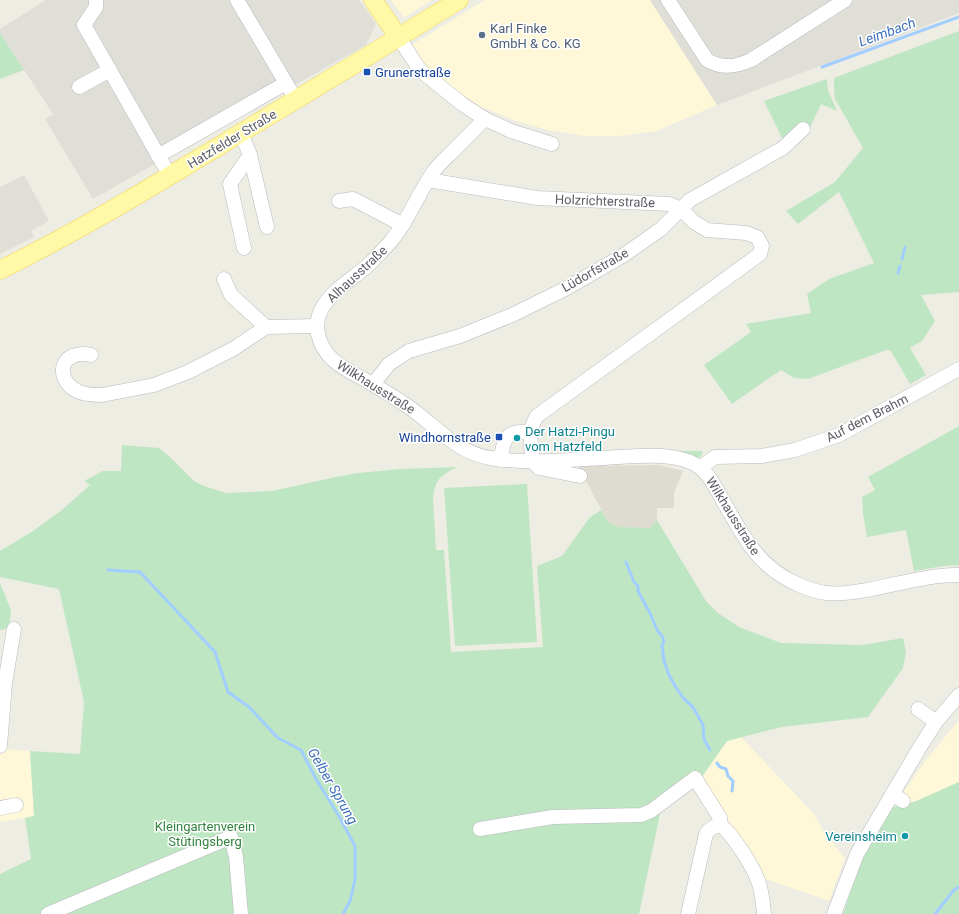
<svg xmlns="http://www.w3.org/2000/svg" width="959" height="914" viewBox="0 0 959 914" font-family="Roboto,sans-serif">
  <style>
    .commercial { fill: #fef8d8 }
    .industrial { fill: #dfded7 }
    .education { fill: #dedcd1 }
    .green { fill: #bfe6c3 }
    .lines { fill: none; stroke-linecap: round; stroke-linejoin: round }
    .stream { stroke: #a2ceff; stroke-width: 3 }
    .minor-casing { stroke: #b8babf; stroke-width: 15 }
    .major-casing { stroke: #f2d458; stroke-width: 19 }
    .minor { stroke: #fff; stroke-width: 14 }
    .major { stroke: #fff8a7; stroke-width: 18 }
    .service-dot { fill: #5c6f8a; stroke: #fff; stroke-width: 1.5 }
    .transit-dot { fill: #1a4fb4; stroke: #fff; stroke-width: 1.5 }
    .culture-dot { fill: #0f9aa8; stroke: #fff; stroke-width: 1.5 }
    .labels { text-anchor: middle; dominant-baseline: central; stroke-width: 3; stroke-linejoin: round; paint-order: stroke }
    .service-label { font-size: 13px; fill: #4e5e75; stroke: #fff; text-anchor: start }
    .transit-label { font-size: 13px; fill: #164399; stroke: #fff; text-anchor: start }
    .street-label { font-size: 13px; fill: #5b5e64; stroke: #fff }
    .culture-label { font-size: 13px; fill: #0d838f; stroke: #fff; text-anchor: start }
    .park-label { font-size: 13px; fill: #33833f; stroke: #fff }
    .water-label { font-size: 14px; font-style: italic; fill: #4072bb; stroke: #fff }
  </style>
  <rect width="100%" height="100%" fill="#eeede3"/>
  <!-- commercial -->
  <g class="commercial">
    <path d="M391,0H432L404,18Z"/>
    <path d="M485,0H650L717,105L656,131L621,136H584L548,130L513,120L480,106L441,81L420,60L413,50V44Z"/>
    <path d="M959,720V782L914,802L905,804L909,798L906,795L904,791L926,760Z"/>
    <path d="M741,737L814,814L825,834L845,858L829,901L763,878L699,781L727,741Z"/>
    <path d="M3,749L30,751L34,816L0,822V755Z"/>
  </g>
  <!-- industrial -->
  <g class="industrial">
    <path d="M46,0H359L376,24L366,45L93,199L45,119L53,114L0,33V29Z"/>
    <path d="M650,0H959V13L717,105Z"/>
    <path d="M24,175L49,221L31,231L34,237L0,254V187Z"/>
  </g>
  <!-- education -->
  <path class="education" d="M659,465L683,471L674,493V508H657V520L650,528L619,527L608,522L578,466Z"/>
  <!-- green -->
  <g class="green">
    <path d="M959,31V292L921,295L935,321L922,341L910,348L926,375L910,384L891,351L886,350L808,379L794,378L781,370L732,404L704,365L751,332L746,324L811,313L807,294L829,279L874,263L839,192L798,224L786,211L835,182L863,148L835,99L834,87V78Z"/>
    <path d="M0,33L24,70L0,79Z"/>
    <path d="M827,79L828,90L837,111L821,104L808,132L784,142L764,101Z"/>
    <path d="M959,426V565L944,566L914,571L906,530L867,537L863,513L862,497L875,490L868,477Z"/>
    <path d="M122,445L159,448L170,457L194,481L204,486L226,493L272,491L336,477L358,473L401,469L458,467C442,474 435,479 433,498L436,550H444L451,652L543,647L537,566L562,556L590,517L601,510L608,522L619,527L650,528L657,520L706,601L718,613L739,627L781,643L863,645L903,638L906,652L903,668L868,717L782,727L727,741L699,781L697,786L661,809L639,914H0V874L31,859L25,818L34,816L30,751L80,754L84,702L59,589L0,577V551L33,531L62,510L90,485L84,481L103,471H121Z"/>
    <path d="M674,451H702L703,453L700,457L696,458Z"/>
    <path d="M527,484L537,642L455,646L444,488Z"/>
    <path d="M0,583L11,610L9,628L0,630Z"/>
    <path d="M959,782V914H843L859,867L871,841L890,808L914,802Z"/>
  </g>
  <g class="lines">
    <!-- stream -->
    <g class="stream">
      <path d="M822,67L959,17"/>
      <path d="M902,259L905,247"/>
      <path d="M898,273L900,266"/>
      <path d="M626,562L634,582L638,586V591L650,613L657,630L662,636L664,642L662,645L664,661L669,675L675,686L684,699L691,705L694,709L703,725L704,739L710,750"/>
      <path d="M108,570L140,572L215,652L228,692L249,707L278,738L301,750L316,779L340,818L355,846V880L350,901L343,914"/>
      <path d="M717,763L720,767L726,769L728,776L733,781L732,791"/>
      <path d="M935,914L954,890L959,887"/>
    </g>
    <!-- minor casing -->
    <g class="minor-casing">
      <g id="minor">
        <path d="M96,0V7L84,25L170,176"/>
        <path d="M237,0L296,100"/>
        <path d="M668,0L707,60C722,69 736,67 751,60L845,0"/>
        <path d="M399,38L420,70L462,104L485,119L511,131L552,144"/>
        <path d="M79,87L110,70"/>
        <path d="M485,119C474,130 463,141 452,152C446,158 439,164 434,171C418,193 409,220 391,241C383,250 375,259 366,267C352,279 334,289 324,305C318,314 316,324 318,334C324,361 347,370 369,382C379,388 389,394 400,401C430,419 453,452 490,458C532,465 577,459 619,457C640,456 661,454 681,459C706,465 711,480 723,501C744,537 757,566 797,584C806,588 816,592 826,593C840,595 854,592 867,590C894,585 932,574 959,575"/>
        <path d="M241,133L250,155L267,227"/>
        <path d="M158,156L286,83"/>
        <path d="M428,180L537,198L669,204L681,209L694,222L707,230L746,233L757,237L762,246L760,254L537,416C527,432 531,443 533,461"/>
        <path d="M339,201L353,199L403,225"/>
        <path d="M244,248L230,184L250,155"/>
        <path d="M224,279L231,295L266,327"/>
        <path d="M91,355C61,348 53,378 77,391C84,395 94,395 102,395L154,385L188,372L233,349L266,327L317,326"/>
        <path d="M373,384L389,364L409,351L460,336L512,315L567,288L624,255L661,229L690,200L783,148L803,129"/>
        <path d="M501,460C503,437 507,430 531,432"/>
        <path d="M534,463L539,468L580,476"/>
        <path d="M701,467L715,457L761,456L795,450L839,435L959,369"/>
        <path d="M918,709L936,722"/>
        <path d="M0,746L5,683L14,629"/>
        <path d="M892,794L903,801"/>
        <path d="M0,808L16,805"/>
        <path d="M480,829L553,817L641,815L651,811L695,778L720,818L721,826"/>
        <path d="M48,914L231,837L236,857L241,914"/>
        <path d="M688,914L706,834L709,830L717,825C720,826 723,826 725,829C735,839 752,865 757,878C762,889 763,902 764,914"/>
        <path d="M834,914L857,854L920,747L936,722L959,695"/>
      </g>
    </g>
    <!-- major casing -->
    <g class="major-casing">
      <g id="major">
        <path d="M373,0L399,38"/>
        <path d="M0,270C71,235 138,195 206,154C291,103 375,52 459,0"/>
      </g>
    </g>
    <!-- minor -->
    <use href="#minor" class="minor"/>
    <!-- major -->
    <use href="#major" class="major"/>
  </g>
  <!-- markers -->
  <circle class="service-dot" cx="482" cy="35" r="4"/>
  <g class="transit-dot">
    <rect x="363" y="68" width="8" height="8" rx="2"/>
    <rect x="495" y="433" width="8" height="8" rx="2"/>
  </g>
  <g class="culture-dot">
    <circle cx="517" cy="438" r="4"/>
    <circle cx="905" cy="836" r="4"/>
  </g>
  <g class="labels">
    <!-- service labels -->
    <g class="service-label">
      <text x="490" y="28">Karl Finke<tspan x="490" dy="15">GmbH &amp; Co. KG</tspan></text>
    </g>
    <!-- transit labels -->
    <g class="transit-label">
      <text x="375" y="72">Grunerstraße</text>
      <text x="491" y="437" text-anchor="end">Windhornstraße</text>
    </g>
    <!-- street labels -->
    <g class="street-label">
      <text transform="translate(232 139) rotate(-31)">Hatzfelder Straße</text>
      <text transform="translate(605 201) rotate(2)">Holzrichterstraße</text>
      <text transform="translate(595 270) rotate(-30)">Lüdorfstraße</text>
      <text transform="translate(357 274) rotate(-43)">Alhausstraße</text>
      <text transform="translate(376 387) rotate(32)">Wilkhausstraße</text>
      <text transform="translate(867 418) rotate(-27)">Auf dem Brahm</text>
      <text transform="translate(733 516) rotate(58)">Wilkhausstraße</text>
    </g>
    <!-- culture labels -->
    <g class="culture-label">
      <text x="525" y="431">Der Hatzi-Pingu<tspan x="525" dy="15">vom Hatzfeld</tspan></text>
      <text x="897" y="836" text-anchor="end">Vereinsheim</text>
    </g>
    <!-- park labels -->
    <g class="park-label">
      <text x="205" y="826">Kleingartenverein<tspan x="205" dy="15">Stütingsberg</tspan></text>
    </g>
    <!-- water labels -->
    <g class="water-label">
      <text transform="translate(887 32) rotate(-20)">Leimbach</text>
      <text transform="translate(333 786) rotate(60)">Gelber Sprung</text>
    </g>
  </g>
</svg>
